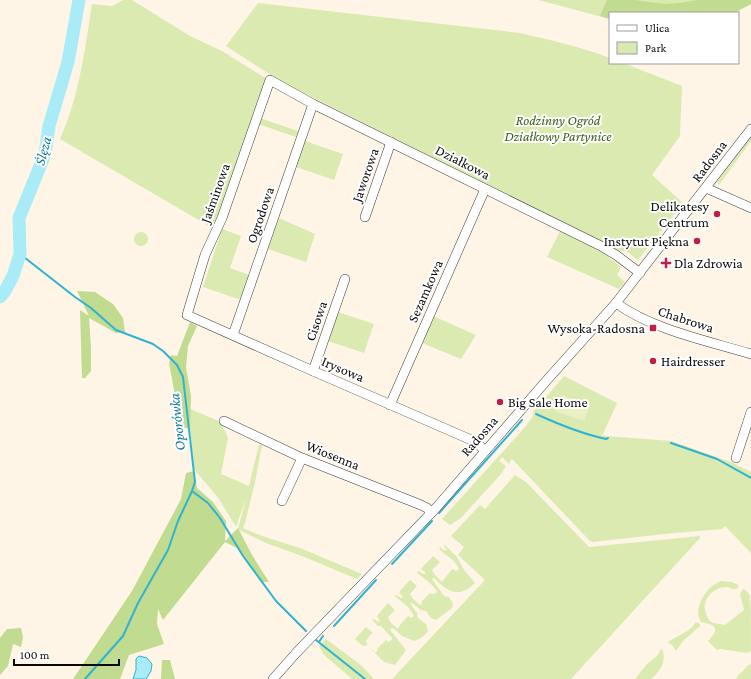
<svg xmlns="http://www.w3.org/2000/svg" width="751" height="679" viewBox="0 0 751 679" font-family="'Crimson Pro',serif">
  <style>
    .green { fill: #daeab1 }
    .forest { fill: #c1db90 }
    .pitch { fill: #eaf0c3 }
    .water { fill: #aaebf8; stroke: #2fb3d1 }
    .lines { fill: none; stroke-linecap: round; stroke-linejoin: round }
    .stream { stroke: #2fb3d1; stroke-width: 2 }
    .river { stroke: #aaebf8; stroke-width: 13 }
    .minor-casing { stroke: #3d3d3d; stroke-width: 10 }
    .minor { stroke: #fff; stroke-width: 9 }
    .poi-dot { fill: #bd1f48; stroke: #fff; stroke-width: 1.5 }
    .labels { text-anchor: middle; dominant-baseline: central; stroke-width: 4; stroke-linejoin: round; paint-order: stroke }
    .park-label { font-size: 14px; font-style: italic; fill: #38621a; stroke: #fff }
    .street-label { font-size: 14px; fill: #0a0a0a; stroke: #fff }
    .poi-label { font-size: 14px; fill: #0a0a0a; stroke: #fff; text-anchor: end }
    .water-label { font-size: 15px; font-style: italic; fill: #117e9e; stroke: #fff }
  </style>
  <rect width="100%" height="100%" fill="#fff5e7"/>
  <!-- green -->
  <g class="green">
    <path d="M123,0H132L190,36L222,51L267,79L214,229L60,139C79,97 85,49 92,4L112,6Z"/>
    <path d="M538,0H751V4L734,13H610V19Z"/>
    <path d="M258,3L520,33C550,40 581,47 610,58V63H623L682,86L680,136L652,175L683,203L638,260L626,251H619L280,81L226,46Z"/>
    <path d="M260,118L298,131L296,137L258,124Z"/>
    <path d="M751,138V141L719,185L717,182Z"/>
    <path d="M305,141L343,154L334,180L296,167Z"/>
    <path d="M279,218L315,234L306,262L268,249Z"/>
    <path d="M222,229L241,236L230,268L249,275L241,300L203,287Z"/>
    <path d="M560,231L603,253L621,267L617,275L625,282L619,289L547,257Z"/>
    <circle cx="141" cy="239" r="7"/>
    <path d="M338,312L374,324L364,353L328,341Z"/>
    <path d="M433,316L476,335L461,359L422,343Z"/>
    <path d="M564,376L617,403L603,434H600L606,436L671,441L731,462L751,472V553L725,526L722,529L664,534L593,542L590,541L512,459L510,461L509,464L502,457L499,461L506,466L501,474L461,518L450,525L442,519L526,426L533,416L534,409L535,410Z"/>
    <path d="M188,408L221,422L228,438L221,474L249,486L259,444L262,445L255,482L245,523L243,528L262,536L300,548L362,574L357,579L302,556L266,543L241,531L238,529L246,498L236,527L219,499L194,469Z"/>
    <path d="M515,475L526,482L589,547L700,536V538L571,679H392L485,580L458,555L464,547L451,536L480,505L485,509Z"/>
    <path d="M444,544L457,557L464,570L475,583C459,599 448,592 434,578L432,579L444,596L449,597L453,603L452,608L436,620L431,618L426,611L421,610L412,603H410L417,613L418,618L426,624L428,632L421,638L414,641L402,636L393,628L390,629V630L406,650L395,665L384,662L367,645L363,646L355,639L366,627L373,633L370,635L366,641L368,646L376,653L378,648L386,640L388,642L392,640V638L381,626H378L372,620L374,619L379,622L380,621L377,616L388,603L395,610L388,617L390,622L398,629L400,625L408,616L411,618L414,616L408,607L395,596L396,595L401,598L403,597L399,592L410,580L417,586L410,594L413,599L420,605H421L422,601L430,593L433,594L436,593L437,591L430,583L417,573L419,571L423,574H425V572L421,569L433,556L440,562L432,570L435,575L442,582L452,569L456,571L459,569C455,559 446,556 439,549L441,547L443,550H447L444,546Z"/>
    <path d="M721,581L731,582L739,585C738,587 738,589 735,589C732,590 729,587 726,587C714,587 703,598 705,610C706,615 708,620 713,623L725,625L744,610L740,594L743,589H744C746,591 749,593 750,596C751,607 751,638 751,651L747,653L721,649L717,650L708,641C720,629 717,625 701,622C692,609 707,585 721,581Z"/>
    <path d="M696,622L700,624V626L683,641L676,651L673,646L668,642C678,635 689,633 696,622Z"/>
    <path d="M326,639L362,666L374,679H352L323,654L319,646Z"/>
    <path d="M662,648C667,661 661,671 651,679H635L647,664L657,656Z"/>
    <path d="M751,664V679H736L739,674C745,671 745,666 751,664Z"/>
  </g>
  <!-- forest -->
  <g class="forest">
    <path d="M607,0H634L665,4L679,3L698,0H751V4L734,13H610V19L600,16Z"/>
    <path d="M77,291L95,292L113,304L123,318L125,332L116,333L89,318L91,347V371L85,378H82L80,310L89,316Z"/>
    <path d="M190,322L197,326L188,346L186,367L191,396L190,428H185L180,422L169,363L171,355L177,356Z"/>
    <path d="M194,471L197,488L213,502L226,521L225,541L238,528L252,555L269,582H262L237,548L225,542L163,620L158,609L157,624L164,644L129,655L120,679H73L132,591L181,499L186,473Z"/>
    <path d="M21,628L23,637L21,647L13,644L8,666L0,675V638L7,629Z"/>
    <path d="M162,660H170L175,679H161Z"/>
  </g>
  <!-- pitch -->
  <path class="pitch" d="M561,395L590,405L584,421L555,411Z"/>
  <!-- water -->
  <path class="water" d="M139,656L147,658L152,664L151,671L146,679H133L136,670V659Z"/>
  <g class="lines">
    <!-- stream -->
    <g class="stream">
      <path d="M20,254L75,297L91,308L116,330L153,344L163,351L177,365L183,377L195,482L192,491L208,503L220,518L243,556L276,601L306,631"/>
      <path d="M536,414C558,424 582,434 606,439L608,438"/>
      <path d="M671,443L717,459L751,478"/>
      <path d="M439,513L522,420"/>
      <path d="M392,564L432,521"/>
      <path d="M334,626L376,580"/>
      <path d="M316,640L365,679"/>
      <path d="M319,642L323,636"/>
      <path d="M85,679L123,636L138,603L168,550L178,521L192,491"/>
    </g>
    <!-- river -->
    <path class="river" d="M0,297L5,291L13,276L20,254L19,218L45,154L49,126L68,62L79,0"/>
    <!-- minor casing -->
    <g class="minor-casing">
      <g id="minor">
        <path d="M706,188L751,208"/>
        <path d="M365,217L391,142"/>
        <path d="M616,303C653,330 708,341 751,354"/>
        <path d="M233,335L313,104"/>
        <path d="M313,371L345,279"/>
        <path d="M390,405L485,189"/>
        <path d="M224,421L302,458L421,505L427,508L431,513"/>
        <path d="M485,451L476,442L313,371L187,315L205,255L222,218L270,80L313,104L601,246L616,255L640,273"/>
        <path d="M736,458L751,412"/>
        <path d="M282,501L302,458"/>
        <path d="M273,679L297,652L436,508L547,380L616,303L751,129"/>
      </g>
    </g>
    <!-- minor -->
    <use href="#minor" class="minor"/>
  </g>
  <!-- markers -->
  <g class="poi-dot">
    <circle cx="717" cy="214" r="4"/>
    <circle cx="697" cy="241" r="4"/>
    <path d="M664 257h4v4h4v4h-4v4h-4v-4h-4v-4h4z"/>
    <rect x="649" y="324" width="8" height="8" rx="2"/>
    <circle cx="653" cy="361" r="4"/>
    <circle cx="500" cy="402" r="4"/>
  </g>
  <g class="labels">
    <!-- park labels -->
    <g class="park-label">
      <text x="558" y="120">Rodzinny Ogród<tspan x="558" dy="16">Działkowy Partynice</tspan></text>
    </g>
    <!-- street labels -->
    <g class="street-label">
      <text transform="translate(709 161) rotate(-53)">Radosna</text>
      <text transform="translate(463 162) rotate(27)">Działkowa</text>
      <text transform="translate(365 175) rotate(-71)">Jaworowa</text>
      <text transform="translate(215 193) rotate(-70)">Jaśminowa</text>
      <text transform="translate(260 215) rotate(-71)">Ogrodowa</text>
      <text transform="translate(425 291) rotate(-66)">Sezamkowa</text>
      <text transform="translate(686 319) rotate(18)">Chabrowa</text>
      <text transform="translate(316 321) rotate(-71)">Cisowa</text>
      <text transform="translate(343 369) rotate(23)">Irysowa</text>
      <text transform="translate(479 436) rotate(-49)">Radosna</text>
      <text transform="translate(333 455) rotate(22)">Wiosenna</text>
    </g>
    <!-- poi labels -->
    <g class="poi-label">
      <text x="709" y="206">Delikatesy<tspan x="709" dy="16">Centrum</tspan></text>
      <text x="689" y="241">Instytut Piękna</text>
      <text x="674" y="263" text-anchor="start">Dla Zdrowia</text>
      <text x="645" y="328">Wysoka-Radosna</text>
      <text x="661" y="361" text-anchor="start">Hairdresser</text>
      <text x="508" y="402" text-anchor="start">Big Sale Home</text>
    </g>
    <!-- water labels -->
    <g class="water-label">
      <text transform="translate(43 151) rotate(-75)">Ślęza</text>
      <text transform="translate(177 422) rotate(-96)">Oporówka</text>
    </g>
  </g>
  <!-- legend -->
  <rect x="609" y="12" width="130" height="52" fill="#ffffff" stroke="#9d9d9d"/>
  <rect x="617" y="25" width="20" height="6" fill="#ffffff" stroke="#9d9d9d"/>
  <text x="645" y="32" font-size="12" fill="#0a0a0a">Ulica</text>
  <rect x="617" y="42" width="20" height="12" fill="#daeab1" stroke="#9d9d9d"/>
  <text x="645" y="52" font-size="12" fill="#0a0a0a">Park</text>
  <!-- scale -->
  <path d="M14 659v6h105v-6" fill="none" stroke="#0a0a0a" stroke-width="2"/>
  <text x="20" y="659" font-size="12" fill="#0a0a0a" stroke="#ffffff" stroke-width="3" paint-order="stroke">100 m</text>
</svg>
